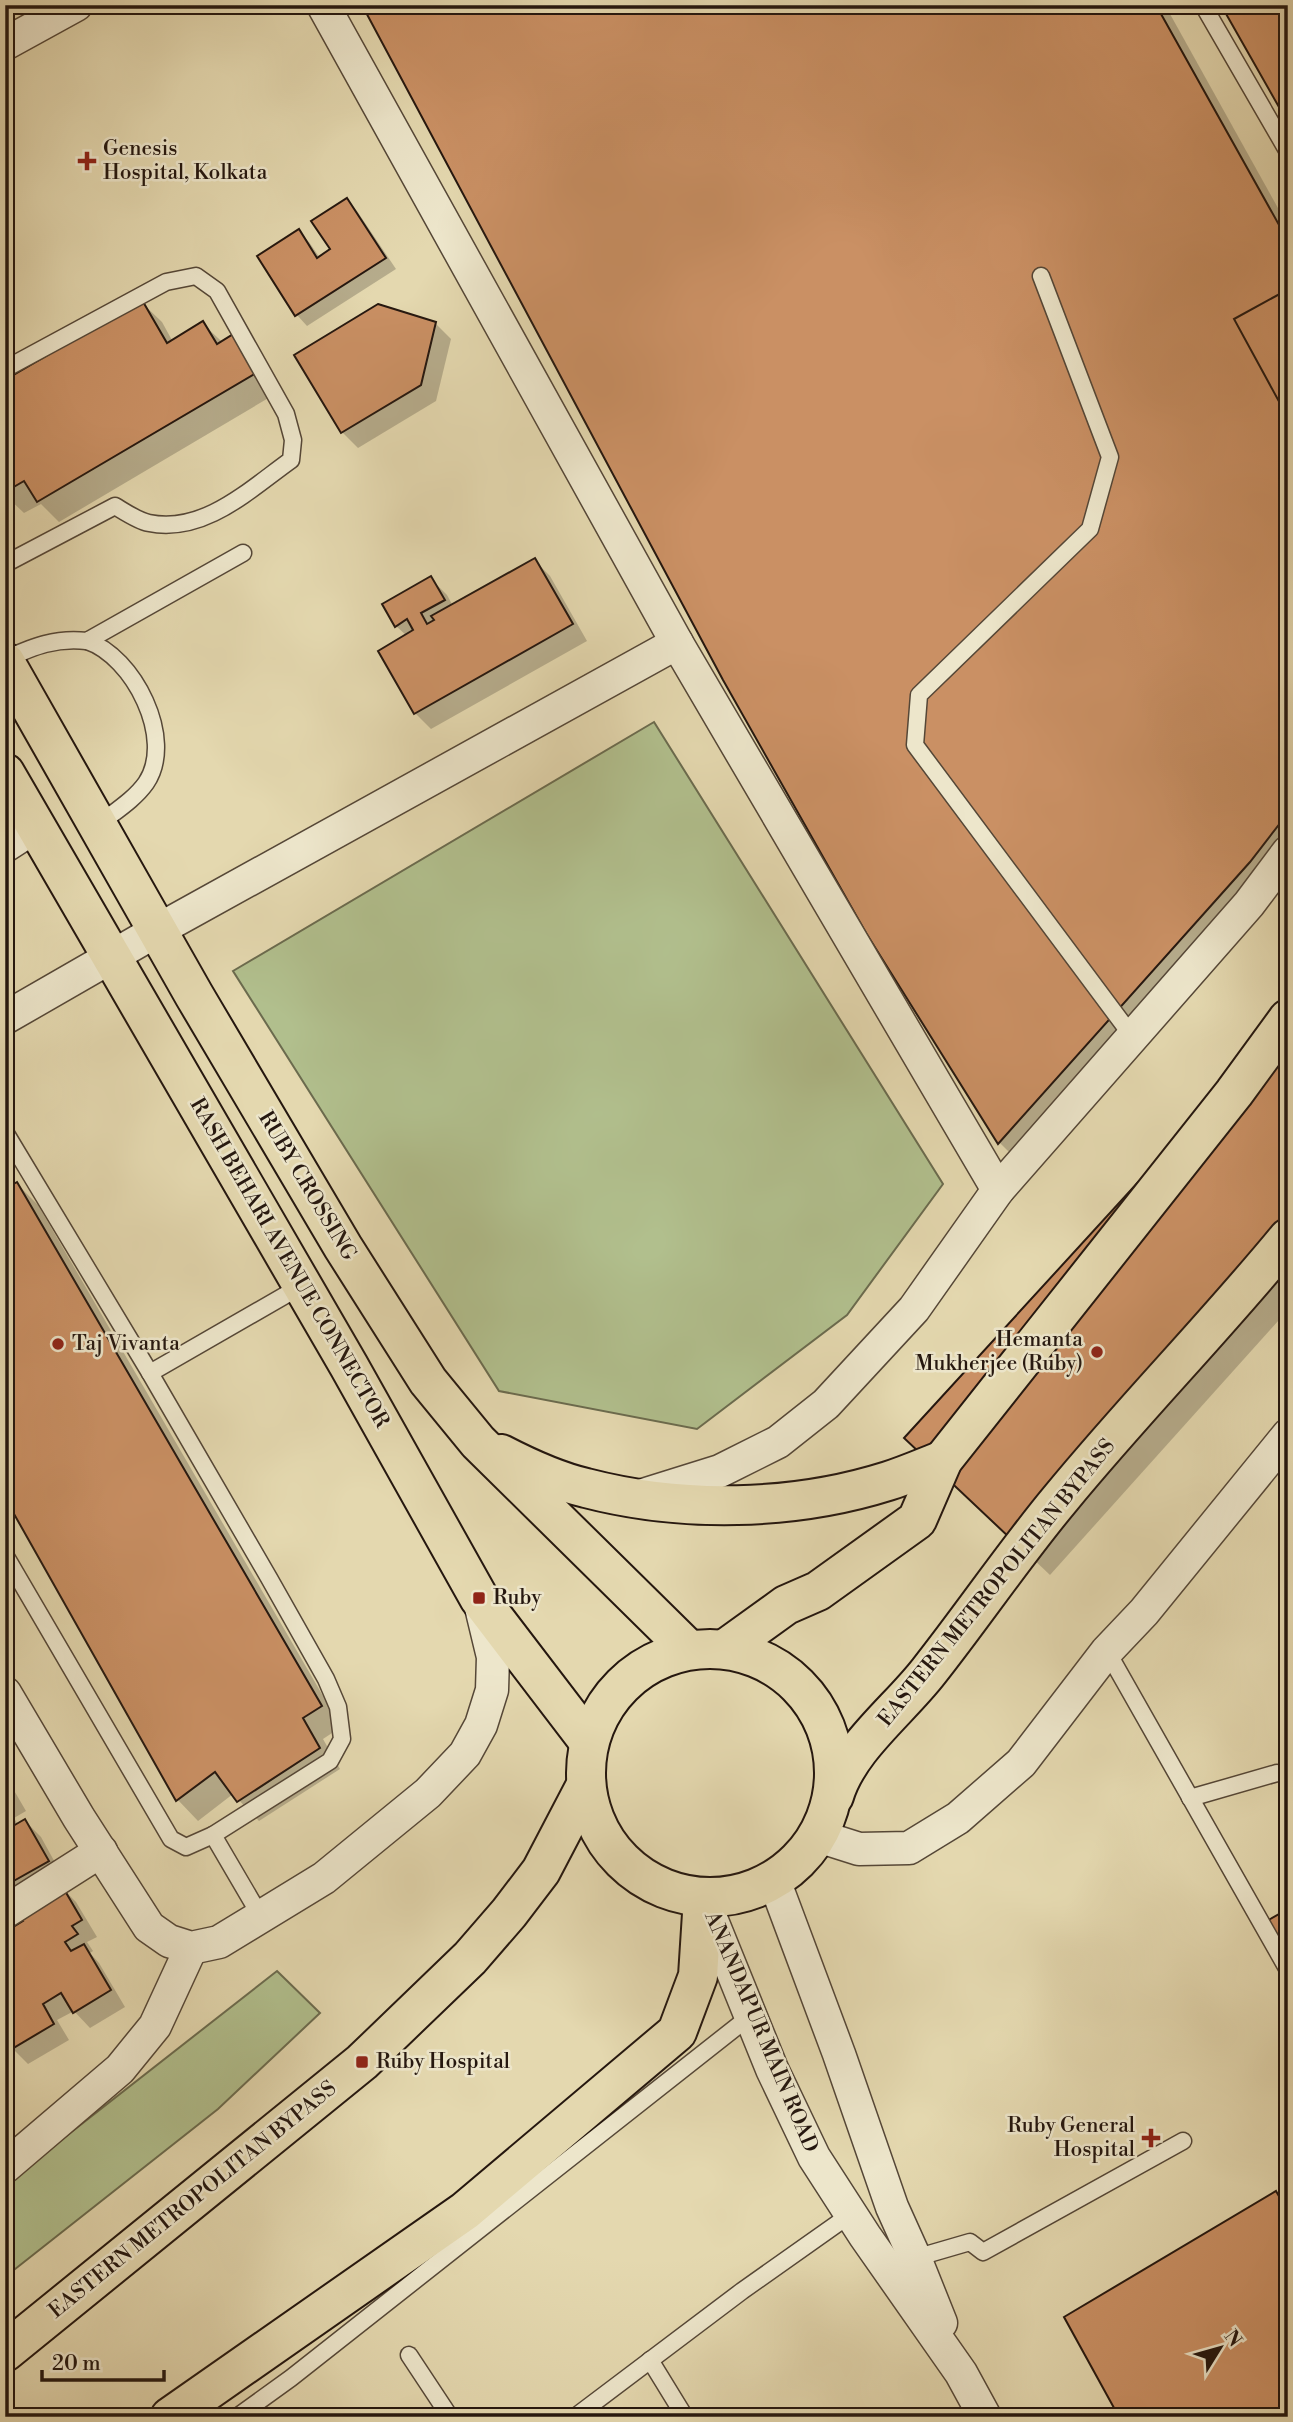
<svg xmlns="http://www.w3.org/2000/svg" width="1293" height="2422" viewBox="0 0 1293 2422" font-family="'Libre Bodoni',serif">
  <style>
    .green { fill: #b1bf8d; stroke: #6b6b4e; stroke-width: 2 }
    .shadow { fill: #0003 }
    .building { fill: #ca9064; stroke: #25170f; stroke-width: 2 }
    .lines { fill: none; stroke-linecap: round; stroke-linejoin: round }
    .service-casing { stroke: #554737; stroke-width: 19 }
    .minor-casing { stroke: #554737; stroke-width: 35 }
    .primary-casing { stroke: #25170f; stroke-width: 42 }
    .service { stroke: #ede6cb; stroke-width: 16 }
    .minor { stroke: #ede6cb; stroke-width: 32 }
    .primary { stroke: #e4d8af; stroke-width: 38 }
    .poi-dot { fill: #8f2418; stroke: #ede6cb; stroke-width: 2.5 }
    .labels { text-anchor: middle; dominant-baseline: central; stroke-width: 5; stroke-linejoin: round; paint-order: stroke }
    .poi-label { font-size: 21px; fill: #25170f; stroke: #ede6cb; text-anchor: start }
    .street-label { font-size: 21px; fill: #25170f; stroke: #ede6cb }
  </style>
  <rect width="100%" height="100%" fill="#e4d8af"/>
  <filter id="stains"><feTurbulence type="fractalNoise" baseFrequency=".00286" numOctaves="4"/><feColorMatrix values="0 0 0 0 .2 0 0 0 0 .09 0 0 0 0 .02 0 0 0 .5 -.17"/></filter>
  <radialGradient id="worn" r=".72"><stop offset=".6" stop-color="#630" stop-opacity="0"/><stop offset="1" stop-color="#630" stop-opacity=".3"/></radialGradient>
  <!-- green -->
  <g class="green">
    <path d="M654,722L943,1184L847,1315L697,1429L499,1391L233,971Z"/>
    <path d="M277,1971L320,2013L218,2109L5,2277V2184Z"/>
  </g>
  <!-- shadow -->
  <g class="shadow">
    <path d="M364,5H1165L1288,226V860L1020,1163L1000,1143L868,932Z"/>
    <path d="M347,200L357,211L396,269L307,326L297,315L260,257L298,231L309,242L320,258L333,250Z"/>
    <path d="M141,302L162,322L173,342L203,324L277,393L59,522L41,504L24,513L5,495V382Z"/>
    <path d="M435,323L451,339L436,401L358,448L342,432Z"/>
    <path d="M534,560L550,576L587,641L431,729L415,713L407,636L396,626L431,579L447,595L453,606Z"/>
    <path d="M1288,1009V1310L1050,1575L927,1458Z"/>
    <path d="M17,1184L38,1205L341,1727L323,1739L340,1769L259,1821L233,1794L198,1821L178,1800L5,1494Z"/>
    <path d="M5,1775L26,1811L14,1818L18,1825L25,1821L41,1837L63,1877L27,1898L15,1885L5,1891Z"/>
    <path d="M60,1886L76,1902L97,1937L87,1942L93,1951L90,1953L99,1963L125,2007L90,2028L74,2011L57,2020L69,2040L28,2064L12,2048L26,1922Z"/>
    <path d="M5,2082L12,2094L5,2098Z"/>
    <path d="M1276,2194L1288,2205V2417Z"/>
  </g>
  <!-- building -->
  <g class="building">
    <path d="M362,5H1156L1288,241V813L1250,862L998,1144L866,933L723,680Z"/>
    <path d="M1221,5H1288V123Z"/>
    <path d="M347,198L386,258L295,316L257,256L299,229L317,258L330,249L311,221Z"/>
    <path d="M1285,291L1288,296V418L1234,319Z"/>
    <path d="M142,300L167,343L203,321L217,344L235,333L258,372L37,502L24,481L5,492V380Z"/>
    <path d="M378,304L436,322L421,385L341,433L294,355Z"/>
    <path d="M535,558L573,624L414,714L378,651L413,630L407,619L395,627L382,604L431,576L445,600L421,613L427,624L434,620L431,616Z"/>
    <path d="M1288,1006V1266L1029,1556L904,1438L1205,1109Z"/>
    <path d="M17,1182L322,1706L303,1718L320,1748L237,1802L215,1772L176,1801L5,1498V1189Z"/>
    <path d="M5,1812L13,1826L25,1819L49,1861L10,1883L5,1874Z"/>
    <path d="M61,1884L82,1920L72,1926L78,1934L65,1942L71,1951L84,1944L111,1990L73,2013L61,1993L43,2004L54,2024L10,2050L5,2041V1932L23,1921L17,1910Z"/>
    <path d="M1288,1909V1966L1265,1922Z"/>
    <path d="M1276,2191L1288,2212V2417H1119L1064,2317Z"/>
  </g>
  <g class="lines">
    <!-- service casing -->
    <g class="service-casing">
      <g id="service">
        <path d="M1203,5L1288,152"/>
        <path d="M1041,276L1110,457L1090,529L919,695L915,745L1132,1036"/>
        <path d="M5,369L166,282L196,276L217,291L286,414L293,440L291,460C249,490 204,534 149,523C138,521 125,512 115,506L5,564"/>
        <path d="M87,641C133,656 176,739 146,783C134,800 114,812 98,825"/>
        <path d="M5,659C33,647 56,637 87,641L243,553"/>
        <path d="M5,1132L150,1373L269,1578L326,1679L338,1707L342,1739L330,1761L213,1835L261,1917"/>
        <path d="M150,1373L303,1285"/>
        <path d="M5,1555L171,1839L186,1847L213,1835"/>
        <path d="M1107,1651L1288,1970"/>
        <path d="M1190,1798L1277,1773L1288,1775"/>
        <path d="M915,2258L970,2242L983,2252L1183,2141"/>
        <path d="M409,2355L450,2417"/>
        <path d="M650,2360L685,2417"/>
        <path d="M237,2417L291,2378L749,2017"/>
        <path d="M575,2417L742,2291L851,2214"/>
      </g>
    </g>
    <!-- minor casing -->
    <g class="minor-casing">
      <g id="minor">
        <path d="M323,5L677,643L998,1190"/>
        <path d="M5,44L76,5"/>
        <path d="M5,846L36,826"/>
        <path d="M5,1018L158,930L677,643"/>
        <path d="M640,1496L720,1471L778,1442L826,1404L914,1309L998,1190L1249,904L1288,852"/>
        <path d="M5,1693L79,1818L149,1927L169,1941L191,1948L219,1942L324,1878L428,1793L465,1754L481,1725L492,1690L493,1657L480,1603"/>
        <path d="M818,1836L859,1849L909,1848L958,1818L1021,1763L1107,1651L1144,1612L1288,1435"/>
        <path d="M774,1880L839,2054L892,2207L915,2258L941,2323"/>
        <path d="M704,1901L772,2069L814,2157L865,2236L961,2373L985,2417"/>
        <path d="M5,1912L101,1851"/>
        <path d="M5,2167L120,2069L155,2026L191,1948"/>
      </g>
    </g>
    <!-- primary casing -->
    <g class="primary-casing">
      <g id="primary">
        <path d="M5,662L194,995L343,1247L428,1381L478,1442L689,1650"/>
        <path d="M5,773L349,1366L479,1598L589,1742"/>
        <path d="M501,1454C528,1468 556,1481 586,1488C682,1513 793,1511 888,1481C907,1475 925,1467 943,1460"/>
        <path d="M725,1649L786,1605L818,1591L917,1520L943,1460L1234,1093L1288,1019"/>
        <circle cx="710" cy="1773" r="124"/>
        <path d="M834,1796C848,1748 899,1710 929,1671C974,1614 1015,1553 1061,1498C1134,1409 1215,1327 1288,1238"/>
        <path d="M5,2352L362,2062L470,1958L509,1913L541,1871L586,1785"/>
        <path d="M170,2417L465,2211L677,2032L698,1976L703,1898"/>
      </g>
    </g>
    <!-- service -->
    <use href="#service" class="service"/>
    <!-- minor -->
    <use href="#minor" class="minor"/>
    <!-- primary -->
    <use href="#primary" class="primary"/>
  </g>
  <!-- markers -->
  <g class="poi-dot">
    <path d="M83.5 150.5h7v7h7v7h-7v7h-7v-7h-7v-7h7z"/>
    <circle cx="58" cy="1344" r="7"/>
    <circle cx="1097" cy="1352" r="7"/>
    <rect x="472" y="1591" width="14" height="14" rx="3.5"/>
    <rect x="355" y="2055" width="14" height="14" rx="3.5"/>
    <path d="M1147.5 2127.5h7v7h7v7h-7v7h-7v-7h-7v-7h7z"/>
  </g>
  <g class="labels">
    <!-- poi labels -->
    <g class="poi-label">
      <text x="103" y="149">Genesis<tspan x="103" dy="24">Hospital, Kolkata</tspan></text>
      <text x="1083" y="1340" text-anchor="end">Hemanta<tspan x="1083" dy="24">Mukherjee (Ruby)</tspan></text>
      <text x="72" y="1344">Taj Vivanta</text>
      <text x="493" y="1598">Ruby</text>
      <text x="376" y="2062">Ruby Hospital</text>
      <text x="1135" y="2126" text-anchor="end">Ruby General<tspan x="1135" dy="24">Hospital</tspan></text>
    </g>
    <!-- street labels -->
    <g class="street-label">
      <text transform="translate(307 1186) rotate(59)">RUBY CROSSING</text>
      <text transform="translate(289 1263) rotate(60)">RASH BEHARI AVENUE CONNECTOR</text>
      <text transform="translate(997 1583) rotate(-51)">EASTERN METROPOLITAN BYPASS</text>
      <text transform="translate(761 2032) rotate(67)">ANANDAPUR MAIN ROAD</text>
      <text transform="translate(193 2200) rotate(-39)">EASTERN METROPOLITAN BYPASS</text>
    </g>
  </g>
  <!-- margin -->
  <rect width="1293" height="2422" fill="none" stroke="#e4d8af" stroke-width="28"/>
  <rect x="7" y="7" width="1279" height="2408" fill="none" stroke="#25170f" stroke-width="3.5"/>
  <rect x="14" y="14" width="1265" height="2394" fill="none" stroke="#25170f" stroke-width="2"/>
  <!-- north arrow -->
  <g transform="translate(1220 2348) rotate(53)" stroke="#ede6cb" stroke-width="5" paint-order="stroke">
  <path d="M0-5L12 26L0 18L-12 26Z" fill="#25170f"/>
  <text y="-10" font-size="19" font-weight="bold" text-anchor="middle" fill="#25170f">N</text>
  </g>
  <!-- scale -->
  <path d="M42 2370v10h122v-10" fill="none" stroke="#25170f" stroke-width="3.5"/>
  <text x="52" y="2370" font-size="21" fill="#25170f" stroke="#ede6cb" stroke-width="5" paint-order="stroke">20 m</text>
  <rect width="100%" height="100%" filter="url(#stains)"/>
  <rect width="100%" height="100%" fill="url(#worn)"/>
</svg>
